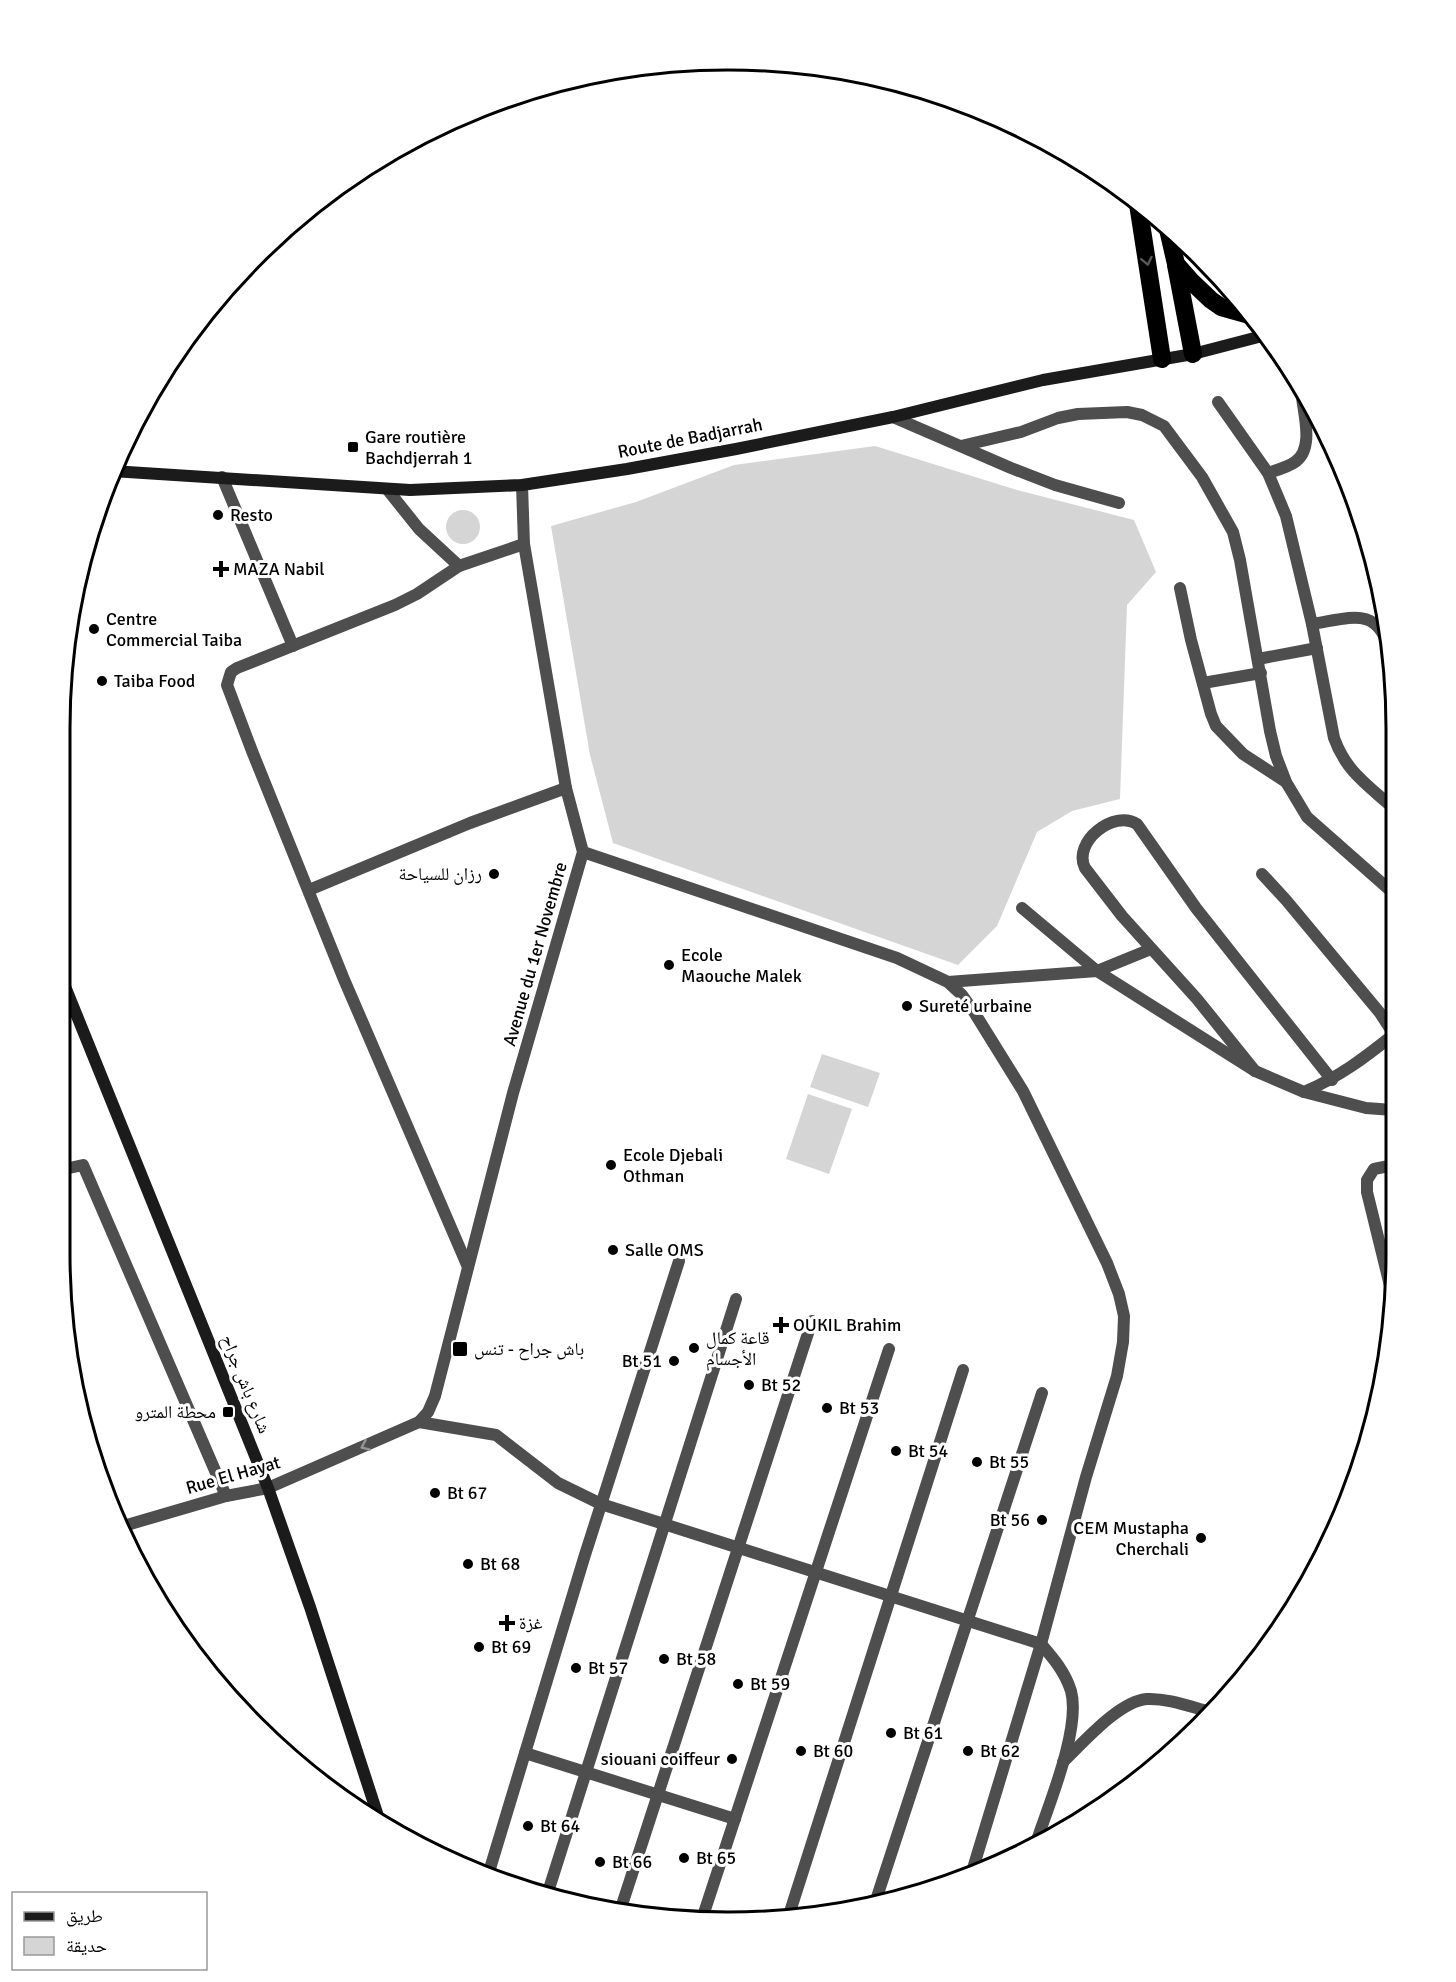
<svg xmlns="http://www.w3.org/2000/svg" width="1456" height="1982" viewBox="0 0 1456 1982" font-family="Signika,'Noto Naskh Arabic',sans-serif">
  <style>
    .green { fill: #d5d5d5 }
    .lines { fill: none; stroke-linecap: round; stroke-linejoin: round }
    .minor { stroke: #4e4e4e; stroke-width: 12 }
    .secondary { stroke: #1b1b1b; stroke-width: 12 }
    .motorway { stroke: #000; stroke-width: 18 }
    .oneway { stroke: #595959 }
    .oneway2 { stroke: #959595 }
    .poi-dot { fill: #000; stroke: #fff; stroke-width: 2 }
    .labels { text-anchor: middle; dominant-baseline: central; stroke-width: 6; stroke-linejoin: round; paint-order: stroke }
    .poi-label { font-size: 18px; fill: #000; stroke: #fff; text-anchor: start }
    .street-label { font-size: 18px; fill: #000; stroke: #fff }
    .rim { fill: none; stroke: #000; stroke-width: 3 }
  </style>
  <rect width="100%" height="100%" fill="#fff"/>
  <!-- green -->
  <g class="green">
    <path d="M875,446L1017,490L1134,520L1156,572L1127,605L1120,799L1072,811L1037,832L997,926L958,965L613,843L590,755L551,526L636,502L734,465Z"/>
    <circle cx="463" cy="527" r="17"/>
    <path d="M822,1054L880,1073L868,1107L810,1087Z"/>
    <path d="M808,1094L852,1109L829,1174L786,1159Z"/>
  </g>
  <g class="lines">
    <!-- minor -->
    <g class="minor">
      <path d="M1218,402L1268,473L1286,516L1312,624L1334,738C1346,771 1366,784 1391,806"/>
      <path d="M893,417L1011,468L1055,485L1119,503"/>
      <path d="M961,446L1021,432L1058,418L1078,414L1127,412L1142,415L1164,426L1202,477L1233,532L1240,560L1270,731L1276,756L1286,782L1307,817L1392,892"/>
      <path d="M1268,473C1277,470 1288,467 1295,462C1314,449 1304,416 1302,397"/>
      <path d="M222,477L293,646"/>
      <path d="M387,489L419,529L459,566"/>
      <path d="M1180,588L1191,640L1211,714L1216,726L1243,754L1286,782"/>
      <path d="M1312,624C1351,618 1377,605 1390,651"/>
      <path d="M1258,659L1317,648"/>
      <path d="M1203,683L1261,673"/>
      <path d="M583,852L897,958L948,982L962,995L974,1012L1023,1091L1107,1263L1119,1294L1124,1316L1123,1342L1117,1376L1086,1477L1041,1644L971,1875"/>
      <path d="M1262,874L1286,900L1380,1013L1393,1033"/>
      <path d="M309,890L470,823L566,788"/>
      <path d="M1022,908L1097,971L1151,949"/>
      <path d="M1392,924V936"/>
      <path d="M948,982L1097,971L1255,1071L1304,1092C1339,1077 1363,1059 1393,1035"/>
      <path d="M1255,1071L1197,999L1122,916L1085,868C1072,842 1114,809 1137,824L1196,908L1332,1080"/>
      <path d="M1304,1092L1366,1108L1393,1110"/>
      <path d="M1394,1165L1374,1169L1367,1180V1192L1394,1302"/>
      <path d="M60,1170L83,1165L226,1496"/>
      <path d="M468,1267L343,977L252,751L227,685L231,672L237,668L395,605L417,594L459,566L524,544"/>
      <path d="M419,1422L496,1435L558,1483L601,1504L1041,1644C1054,1659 1065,1672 1071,1691C1081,1728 1049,1804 1037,1840"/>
      <path d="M120,1527L226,1496L268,1488L419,1422L428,1412L435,1396L513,1093L583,852L566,788L524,544L522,485"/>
      <path d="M525,1753L735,1819"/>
      <path d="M1063,1762C1083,1743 1119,1701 1147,1699C1168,1698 1191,1707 1211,1712"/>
      <path d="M489,1872L584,1558L679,1261"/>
      <path d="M548,1892L736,1299"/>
      <path d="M876,1900L1042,1393"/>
      <path d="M620,1911L812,1321"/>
      <path d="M788,1918L963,1370"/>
      <path d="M702,1919L889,1349"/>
    </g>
    <!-- secondary -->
    <g class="secondary">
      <path d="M112,471L410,490L522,485L627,469L736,449L893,417L1043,380L1193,354L1266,335"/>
      <path d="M60,974L268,1488L310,1607L378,1816"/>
    </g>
    <!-- motorway -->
    <g class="motorway">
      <path d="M1138,204L1162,359"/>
      <path d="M1167,225L1176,264L1191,281L1211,300L1221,307L1253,316"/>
      <path d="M1176,265L1193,354"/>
    </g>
  </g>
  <!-- one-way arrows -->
  <defs><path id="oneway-chevron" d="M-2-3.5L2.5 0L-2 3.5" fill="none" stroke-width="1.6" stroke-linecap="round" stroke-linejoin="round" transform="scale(1.5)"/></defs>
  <use class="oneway" href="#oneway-chevron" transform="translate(1147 261) rotate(79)"/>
  <use class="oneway2" href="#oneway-chevron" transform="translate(365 1446) rotate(156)"/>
  <!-- markers -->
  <g class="poi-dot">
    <rect x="347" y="441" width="12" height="12" rx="3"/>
    <circle cx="218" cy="515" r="6"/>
    <path d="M218 560h6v6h6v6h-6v6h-6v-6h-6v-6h6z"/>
    <circle cx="94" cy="629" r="6"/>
    <circle cx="102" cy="681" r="6"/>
    <circle cx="494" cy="874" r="6"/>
    <circle cx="669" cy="965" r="6"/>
    <circle cx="907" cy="1006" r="6"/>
    <circle cx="611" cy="1165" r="6"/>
    <circle cx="613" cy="1250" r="6"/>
    <path d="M778 1316h6v6h6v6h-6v6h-6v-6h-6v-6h6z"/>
    <circle cx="694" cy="1348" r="6"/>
    <rect x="452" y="1341" width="16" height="16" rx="3"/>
    <circle cx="674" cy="1361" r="6"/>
    <circle cx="749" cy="1385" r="6"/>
    <circle cx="827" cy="1408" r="6"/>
    <rect x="222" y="1406" width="12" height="12" rx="3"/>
    <circle cx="896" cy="1451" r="6"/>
    <circle cx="977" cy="1462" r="6"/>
    <circle cx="435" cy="1493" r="6"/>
    <circle cx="1042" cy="1520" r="6"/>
    <circle cx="1201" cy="1538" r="6"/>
    <circle cx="468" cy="1564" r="6"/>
    <path d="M504 1614h6v6h6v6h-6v6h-6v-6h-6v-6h6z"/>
    <circle cx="479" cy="1647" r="6"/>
    <circle cx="664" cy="1659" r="6"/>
    <circle cx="576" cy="1668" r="6"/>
    <circle cx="738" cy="1684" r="6"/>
    <circle cx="891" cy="1733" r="6"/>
    <circle cx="801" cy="1751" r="6"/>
    <circle cx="968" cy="1751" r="6"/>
    <circle cx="732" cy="1759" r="6"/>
    <circle cx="528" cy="1826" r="6"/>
    <circle cx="684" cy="1858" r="6"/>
    <circle cx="600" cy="1862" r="6"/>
  </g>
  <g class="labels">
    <!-- poi labels -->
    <g class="poi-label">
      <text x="365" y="437">Gare routière<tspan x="365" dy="21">Bachdjerrah 1</tspan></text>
      <text x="230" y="515">Resto</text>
      <text x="233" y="569">MAZA Nabil</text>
      <text x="106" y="619">Centre<tspan x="106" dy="21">Commercial Taiba</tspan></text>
      <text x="114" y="681">Taiba Food</text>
      <text x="482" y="874" text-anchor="end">رزان للسياحة</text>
      <text x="681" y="955">Ecole<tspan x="681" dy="21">Maouche Malek</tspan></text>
      <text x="919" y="1006">Sureté urbaine</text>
      <text x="623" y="1155">Ecole Djebali<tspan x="623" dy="21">Othman</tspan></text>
      <text x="625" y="1250">Salle OMS</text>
      <text x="793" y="1325">OUKIL Brahim</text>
      <text x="706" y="1338">قاعة كمال<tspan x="706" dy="21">الأجسام</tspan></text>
      <text x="474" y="1349">باش جراح - تنس</text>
      <text x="662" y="1361" text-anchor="end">Bt 51</text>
      <text x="761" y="1385">Bt 52</text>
      <text x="839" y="1408">Bt 53</text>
      <text x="216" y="1412" text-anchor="end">محطة المترو</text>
      <text x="908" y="1451">Bt 54</text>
      <text x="989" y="1462">Bt 55</text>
      <text x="447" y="1493">Bt 67</text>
      <text x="1030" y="1520" text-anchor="end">Bt 56</text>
      <text x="1189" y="1528" text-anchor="end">CEM Mustapha<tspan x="1189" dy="21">Cherchali</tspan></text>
      <text x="480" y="1564">Bt 68</text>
      <text x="519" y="1623">غزة</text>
      <text x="491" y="1647">Bt 69</text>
      <text x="676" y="1659">Bt 58</text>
      <text x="588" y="1668">Bt 57</text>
      <text x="750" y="1684">Bt 59</text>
      <text x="903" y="1733">Bt 61</text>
      <text x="813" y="1751">Bt 60</text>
      <text x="980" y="1751">Bt 62</text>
      <text x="720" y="1759" text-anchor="end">siouani coiffeur</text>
      <text x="540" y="1826">Bt 64</text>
      <text x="696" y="1858">Bt 65</text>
      <text x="612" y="1862">Bt 66</text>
    </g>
    <!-- street labels -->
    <g class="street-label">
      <text transform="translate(690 438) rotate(-11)">Route de Badjarrah</text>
      <text transform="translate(535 954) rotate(-74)">Avenue du 1er Novembre</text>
      <text transform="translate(246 1384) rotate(68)">شارع باش جراح</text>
      <text transform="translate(233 1475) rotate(-16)">Rue El Hayat</text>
    </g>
  </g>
  <!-- crop -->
  <path d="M0 0H1456V1982H0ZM728 70H728A658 658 0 0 1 1386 728V1254A658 658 0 0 1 728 1912H728A658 658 0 0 1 70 1254V728A658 658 0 0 1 728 70Z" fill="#fff" fill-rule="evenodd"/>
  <path class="rim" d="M728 70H728A658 658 0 0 1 1386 728V1254A658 658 0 0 1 728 1912H728A658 658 0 0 1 70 1254V728A658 658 0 0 1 728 70Z"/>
  <!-- legend -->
  <rect x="12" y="1892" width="195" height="78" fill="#ffffff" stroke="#999999" stroke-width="1.5"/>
  <rect x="24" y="1912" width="30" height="9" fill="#1b1b1b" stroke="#999999" stroke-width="1.5"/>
  <text x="66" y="1922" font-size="18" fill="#000000">طريق</text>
  <rect x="24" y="1937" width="30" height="18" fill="#d5d5d5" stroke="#999999" stroke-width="1.5"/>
  <text x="66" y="1952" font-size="18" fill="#000000">حديقة</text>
</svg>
